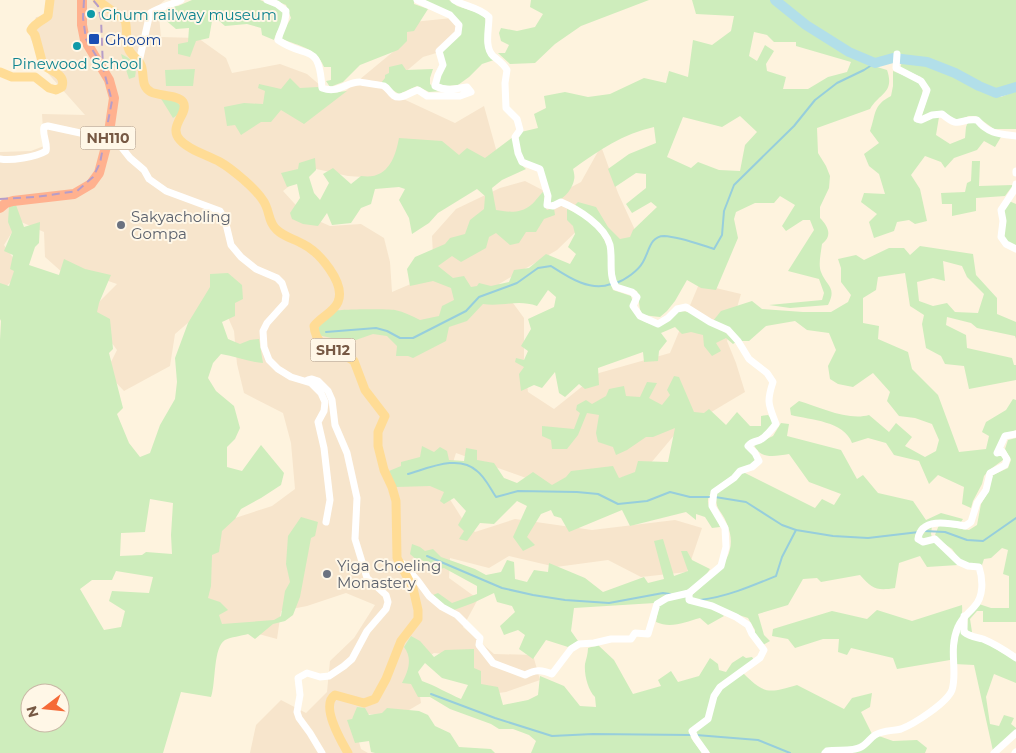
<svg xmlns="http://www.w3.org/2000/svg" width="1016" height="753" viewBox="0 0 1016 753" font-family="Montserrat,sans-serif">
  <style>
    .residential { fill: #f7e5cc }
    .green { fill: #ceedbc; fill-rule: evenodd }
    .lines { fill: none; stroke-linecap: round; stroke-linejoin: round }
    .stream { stroke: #97cedc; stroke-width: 2 }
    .river { stroke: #b2dfe9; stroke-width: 10 }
    .minor { stroke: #fff; stroke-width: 7 }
    .major { stroke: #ffdc95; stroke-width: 9 }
    .highway { stroke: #ffb18f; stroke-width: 10 }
    .rail { stroke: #b69dc8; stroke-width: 2; stroke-dasharray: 8 5; stroke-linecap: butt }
    .culture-dot { fill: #0f9aa8; stroke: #fff7e7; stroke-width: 2 }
    .transit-dot { fill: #1a4fb4; stroke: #fff7e7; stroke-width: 2 }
    .worship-dot { fill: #6b7280; stroke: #fff7e7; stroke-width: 2 }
    .labels { text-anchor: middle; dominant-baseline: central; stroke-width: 4; stroke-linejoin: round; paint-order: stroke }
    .shield { fill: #fff7e7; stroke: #a08875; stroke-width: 1 }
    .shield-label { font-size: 14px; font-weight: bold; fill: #775944 }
    .culture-label { font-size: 15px; fill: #0d838f; stroke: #fff7e7; text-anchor: start }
    .transit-label { font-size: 15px; fill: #164399; stroke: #fff7e7; text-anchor: start }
    .worship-label { font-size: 15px; fill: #5b616d; stroke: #fff7e7; text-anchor: start }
  </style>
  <rect width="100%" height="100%" fill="#fef3de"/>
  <!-- residential -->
  <path class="residential" d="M47,0H165L158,6L161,37L198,38L226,58L232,73L280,64L307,74L336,99L394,51L413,22L462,17L463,45L423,57L384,90L455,123L484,106L499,160L391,179L348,176L312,168L283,191L305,215L330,226L361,224L384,238L390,262L392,292L434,274L432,236L456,209L500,188L525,181L554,196L581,182L601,146L618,193L640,241L609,249L587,221L557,250L499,284L524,318V362L528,392L554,409L599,373L670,353L699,284L741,294L727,341L736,363L745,392L676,433L645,470L584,489L543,484L456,453L444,490L463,520L475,532L515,519L592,530L675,520L702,528L687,572L641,577L608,560L556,567L509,556L489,568L450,558L449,578L478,599L463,627L494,654L533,655L540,680L506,692L483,695L465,656L434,653L415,665L421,703L397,717L368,714L352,718L361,749L368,753H250L256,725L281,700L306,713L327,692L330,661L354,638L375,605L346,593L307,606L281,611L277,639L233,627L204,625L203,558L229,520L272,506L295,489L291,443L283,413L244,393L237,364L234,331L223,306L204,309L175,334L170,366L124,391L106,372L117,350L100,327L93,308L117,284L88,274L63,273L45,257L44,232L19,221L4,245L23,272L4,288L0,302V152L31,151L44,146L42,114L85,115L44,69L30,37L36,17L47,16Z"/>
  <!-- green -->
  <g class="green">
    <path d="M192,0H260L275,6L284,13C284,26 277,28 274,40L262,35L261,28L247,24L225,26L217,19L212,21L209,38L196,41L190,57L178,54V44L188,42L189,28L176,29L163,18L167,7L178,6Z"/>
    <path d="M274,0H414V4L428,9L414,31L407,32V41L398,50L360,65L343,82L330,87L326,81L331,80V67H324C317,48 299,46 282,39L283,32L291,18L286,5Z"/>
    <path d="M423,0H449L457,6L479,13L485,18L494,60L482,64L469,77L458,85L447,86L438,84L442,53L461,26Z"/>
    <path d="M531,0H649L581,26L555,44L535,63L510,64L498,53H505L509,45L501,41L499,33L501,28L517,31L535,27L543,14L530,7Z"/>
    <path d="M692,0H771L807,29L834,46L867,64L887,70C895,93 879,93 870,109L817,128L818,153L826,166L830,176L829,188L820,207V218C828,226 833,236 822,244C821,253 818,264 821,272C827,287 837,287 828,305L790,308L769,305L822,300L824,293L819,279L788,271L814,230L810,220H803L786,231L782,226L795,205L780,196L774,203H755L736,212L734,219L738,238L716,290L701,288L687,280L675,301L667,311L660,317L642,315C638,306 640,300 637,291L618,285L614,280L612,241L603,230L575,205L578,202L596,207L608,227L620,239L630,237L633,230L657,207L651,202L632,213L626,204L646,188V174L636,173L615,187L608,169L629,154L656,143L654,127C623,134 599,150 573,169C574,172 575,177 574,180C572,191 560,204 548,203L541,168L522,160L517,137L521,132L538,128L534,114L546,108L544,96L565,92L588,97L610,94L644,78L666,83L669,71L688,77L693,40L712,45L731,31L734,16L696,14ZM754,32L767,35L774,42H796V46L851,62L847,72L828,77L808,89H783L786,77L767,71L766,64L774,51L765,45L757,61L749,56ZM740,116L757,132L745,145L740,171L719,170L698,162L691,168L667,157L683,117L722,127Z"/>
    <path d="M778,0H1016V84L995,91L955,70L927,60L891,55L874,60L850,49L807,23Z"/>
    <path d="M121,54C132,59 138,65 135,77L129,79Z"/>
    <path d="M902,62L927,65L954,75L994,96L1001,97L1016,91V129H994L976,116H969L958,120H951L942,111L921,118L927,99L921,77L900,68Z"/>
    <path d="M402,64L406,70L433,69L430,78V84L434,88L442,91L429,92L417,86L399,94L381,83L385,78V75L389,73V67Z"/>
    <path d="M195,69L193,86H166L165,70Z"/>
    <path d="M893,71C927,85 928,83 915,117H939L936,135L950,144L965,138L966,127L968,122H975L981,129L1001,137L995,147L984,141L977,150L954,158L945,168L941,162L925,156L911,175L920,189L927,221L915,224L909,220L897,222L894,231L874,238L869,222L877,214L861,202L864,193L885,194L879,174L869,166L864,154L879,143L870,131C876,114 873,105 891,96L893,86Z"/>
    <path d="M290,78L300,88L318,87C327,96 336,92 347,91L304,124L281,110L271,122H261L241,135L235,125L227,126L224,107L244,103L263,104L265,91L258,88L259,84L281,89Z"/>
    <path d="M160,97L173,99L181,106L179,114L173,118Z"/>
    <path d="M513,137L520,164L526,169L502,180L492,188L496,210C508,212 520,214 531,205C536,201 539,195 545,190L544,206L547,210L554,208L555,215L544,219L536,232H526L519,243L510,245L496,233L489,237L486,248L461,262L452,256L438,266L453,278L464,276L471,287L477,286L479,283L491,286L509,282L514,270L529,268L546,254L570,264L576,254L568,247L575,234L573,226L567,220V209C583,215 601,228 607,246C612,260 607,275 613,290L631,296C637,316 636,322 658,325C664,321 671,315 678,312C692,307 727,332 736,342L733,344L726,338L716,343L721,351L712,356L704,346L703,335L691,332L682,334L675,327L661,333L667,341L659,351L658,361L644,362L643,352L598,368L599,385L585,389L579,384L565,397L559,393L555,372L542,388L534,385L521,391L519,374L524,367L515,362L516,358L524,360L528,351L521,346L531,329L528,319L554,307L556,297L548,290L537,306C518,299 502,307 483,304L467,321L449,327L446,341L413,358L408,356H396L397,346L387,336L373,334L353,341L348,338L336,339L318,335C316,325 327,315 335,311C341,309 388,309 395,310C404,312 412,316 420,320L439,316L442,306L454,300L451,288L433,281L410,286L407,269L415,257L445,244L450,238L465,234L470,220L484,209L485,196L477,189L438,213L429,223L412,234L409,218L399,200L405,189L399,187L375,189L371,204L361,208L351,223L332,225L327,213L318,226L303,224L292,219L290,213L300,198L297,184L287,187L281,173L298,169L299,163L315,158L316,170L309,177L314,193L320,200L329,183L323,174L333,168L351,184L361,176C387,180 395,159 399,138L442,141L459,155L467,148L485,158Z"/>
    <path d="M972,161H980L979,186L1013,185L1005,196L976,198V211L952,216V204H942L941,193L965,192L967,183L971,181Z"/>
    <path d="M1009,201L1016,204V246L1008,242L1003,235L1004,209Z"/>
    <path d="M16,205L24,227L40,222L39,243L35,247L29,265L59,275L64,259L85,269L111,275L99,303L97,312L110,319L113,349L109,353L123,408L117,414L129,443L140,457L150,453L160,425L175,399L177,382L175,358L188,323L210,287V274L228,273L242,285L243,299L235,303V316L222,322L228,339L240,344L250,340L259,339L263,363C249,362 235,356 221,354L213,363L208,378L216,391L234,406L240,428L235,439L227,447V467L242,471L261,445L284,473L281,485L261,498L241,509L235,519L222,531L219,552L212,555L211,586L208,598L220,602L228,610L219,615L222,624L274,620L281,616L285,591L290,582L286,564L288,536L301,517L318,522L315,536L311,538L300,597L293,615L285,621L273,624L255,639L248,634C241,636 231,637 225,640C213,647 216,683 211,697L181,692L163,753H0V340L1,321L0,319V283L9,286L14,271L10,269L13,255L4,251L12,232L8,222L9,207ZM150,499L173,503L171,535L172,554L146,552L142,555L120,556L121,533L145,532ZM116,571L153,577L149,593L112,591L109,601L125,611L121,627L104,630L80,589L92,580H112ZM30,693H60V723H30Z"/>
    <path d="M920,246L973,254L976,275L997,298V314L1016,322V339L1015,336L977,328L971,323L947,317L946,325L966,335L967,348L1012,358L1014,365H1016V380L969,389L964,366L945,364L941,356L926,348L922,324L924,315L910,306L905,273L878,277L876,290L863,298V323L879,326L878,339L908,352L912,369L938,395L959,452L986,449L989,436L982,432L986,422L1006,410L1013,399L1016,400V430L1008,434L999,455L1003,457V460L988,471L984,476L982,484L973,501L971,508L962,504L964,487L938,475L929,484L919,461L894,455L886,443L868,438L852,443C844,421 811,420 791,415L790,408L799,401C819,407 848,421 869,415L889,432L896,423L912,437L905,446L925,457L936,451L939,440L932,424L915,418L899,416L887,401L890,392L873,373L853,387L838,384L830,379L828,366L836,350L829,333L807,330L795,321L766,326L749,341H740L713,321L721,311L752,301L762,309L803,312H831L848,302L851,295L841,282V268L838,259L856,255L864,260L889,248H904L910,255ZM943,261L962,266L967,277L984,294L978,313L955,312L947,303L933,306L919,301L917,282L933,278L945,281Z"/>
    <path d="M674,376L679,377L694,412L704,413L709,409L726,425L737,412L750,426H761V416L768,415L774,422L768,432L752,440L755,460L753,464C743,469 706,489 708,502C708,507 713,512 716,516C718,519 719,524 720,527L712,528L705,517L696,514V520L686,512L630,526L622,510L569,532L561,518L554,516L551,510L541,514L527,537L535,545L523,551L513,537L527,506L517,501L494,524L480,523L467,541L459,539L464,531L458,525L466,511L454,498L444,504L440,501L444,492L430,486L396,487L389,471L401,466V462L420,457L422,446L434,452L440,447L447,451L449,460L464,461L466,448L477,450V460L494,463L504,478L517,483L533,472L552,485L566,477L571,471L613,466L619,478L635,472L638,461L668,462L675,428L653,437H646L627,450L616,455L613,447L598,442L596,433L599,415L587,413L578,435L567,449H552L551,440L542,436V426L574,429L580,413L576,410L577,405L586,400L592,404L606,396L609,389L624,386L626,396L640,397L647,382L657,383L649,398L662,405L670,395L667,390Z"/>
    <path d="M781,423L789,424L787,436L841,450L857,479L863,475L878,493L913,501L926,520L941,513L963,519L961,522C950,520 943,521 932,526L931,534L933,540L958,565L927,567L920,556L899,563L895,588C877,591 872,589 860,575L821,582L817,578L803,579L788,605L758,614L764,635L770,641L763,645L755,636V630L748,618L693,600L692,595C714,575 741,557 727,524C721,508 714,511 717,492L743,472L815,508L822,499L834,505L841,494L809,482L789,454C775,456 761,460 754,445L773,436Z"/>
    <path d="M1016,438V622H983V611H977L970,619L972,632L969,633L967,629L968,616L979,604L991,608H1009V576L1003,574L1008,550L1002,548L991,558L984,559L982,565L968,563L960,560L952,549L939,540L935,535L939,525L969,530L977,525L981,504L987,494L993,475L1008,468L1011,460L1005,449L1008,440Z"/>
    <path d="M663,539L674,576L688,571L681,551H687L692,560L710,569L704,578L687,590L655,603L574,608L571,631L578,641L568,647L546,640L533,659L519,649L525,635L518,630L504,635L500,626L515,612L512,606L497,602L494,593L473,603L454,610L446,606L433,595L438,593L452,603L477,594V586L444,568L434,571L422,560L418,561L410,554L412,544L420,547L425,551L433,549L441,557L475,569L486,575L501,572L507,560L514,562L515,579L527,582L534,570L548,572L549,563L585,578L603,592L644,577L648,583L664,579L654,541Z"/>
    <path d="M687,597L712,608L724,616L708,625L700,618C685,622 671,629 656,622L659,605L668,599Z"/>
    <path d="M962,605C964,624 951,641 950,660L897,669L893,658L851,648L847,655L838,652L839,639H823L795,648L788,639L772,636L773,629L832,611L867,619L877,610L912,621Z"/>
    <path d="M959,628L963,632L981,640L1016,661V683L994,674L986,697L990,724L999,726L1004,715L1014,718L1011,724L1016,728V730L993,751L974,665L954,664Z"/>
    <path d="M411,636L420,641L434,657L445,650L474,649V668L481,671V684L498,687L503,705L528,700L538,695L540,676L564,686L580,706L596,707L595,697C588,690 584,675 585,664C586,659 588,654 588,648L598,645L614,660L633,694L661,686L658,680L671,671L678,682L699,676L710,658L718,664L719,670L726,672L732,663L743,656L746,658L752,657L754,660L718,687L707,718L690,730L691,738L702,753H531L536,741L529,735L513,729H499L491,724L450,709L430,697H418L411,684L402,683C408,671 413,659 404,647ZM425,663L442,678L468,685L461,699C447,693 436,686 422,681L418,672Z"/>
    <path d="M743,673C765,695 769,693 797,685L844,709L852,698L872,693L870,707L861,712L872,734L859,746L823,753H710L699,739L696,732L710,720L717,694L723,688Z"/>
    <path d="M357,707L365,708L369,715L382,713L387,708L419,711L428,715L435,726L450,733L459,747L491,749L495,753H375L371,752L369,741L355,743L347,720L352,719Z"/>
    <path d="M876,735L893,741L917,740L927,748L925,753H827L861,749Z"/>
  </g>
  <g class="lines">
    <!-- stream -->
    <g class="stream">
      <path d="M616,283C625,280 638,271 643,262C649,252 650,236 664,236C681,237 698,244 714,249L722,235L724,211L734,185L794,126L815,100L837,83L864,70L875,63"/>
      <path d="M326,332L376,328L387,331L400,338H413L466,311L479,297L517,283L538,268L551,266C568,277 590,292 611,284"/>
      <path d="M408,474C429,468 459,454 477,471C485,477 490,488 496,497L518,491L577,492L598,494L618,504L647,501L670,492L690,497H710"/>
      <path d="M715,497L746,502L782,525L796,530L833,536L868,538L919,532"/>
      <path d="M924,531L945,532L967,540L983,541L1016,518"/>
      <path d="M427,556L502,588L533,595L565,600L609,603L663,593L670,594"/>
      <path d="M700,600C726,597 752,586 776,576L782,557L796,530"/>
      <path d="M431,694L495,718L552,736L593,734L691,735"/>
      <path d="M696,735L758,740L790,753"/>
    </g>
    <!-- river -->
    <path class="river" d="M775,0L806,25L849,52L875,63L893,58L927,62L955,73L979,86L996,93L1016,87"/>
    <!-- minor -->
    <g class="minor">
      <path d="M267,0L277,4L286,11C286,25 281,28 278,40C307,60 319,41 322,88C339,94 345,82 360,82C363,83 382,85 384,86C390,89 391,98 400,97C404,97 413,91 418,90L427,96H460L471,92L467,87C456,89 445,91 435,86L438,75L443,65L439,51L458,33L459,25L450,15L417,0"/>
      <path d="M897,54L896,68L921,81L927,90L917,119L921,120L932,115L942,114C961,130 958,118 977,120C989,134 998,134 1016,136"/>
      <path d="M139,62L150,13C161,7 170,5 181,0"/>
      <path d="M0,159C11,161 36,157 46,151C48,143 42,135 44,127L48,126L108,139L119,144L130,158L144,170L149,179L166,191L220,211L225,220L231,245L241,257L256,269L277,278L282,283L286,295L285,303L267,323L263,331L264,347L269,360L278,369L291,377L311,383L321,393L325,402L324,411L318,422L324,448L330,500L326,522"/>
      <path d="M1016,171V173"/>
      <path d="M1016,184L1015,189L1001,210L1003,221L1001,237L1006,244L1016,249"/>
      <path d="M308,380L312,379L318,381L328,391L332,400L335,425L347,453L357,498L355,539L367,578L386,595L388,602L386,609L367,631L352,659L344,666L329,676L320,677L307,673L298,678L300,695L297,712L299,718L310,733L322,753"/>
      <path d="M403,564L418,581L429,596L442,607L457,615L480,638L479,645L493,663L525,675C535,670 541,669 552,674L571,649L579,644L594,643L611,639H631L635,633L648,634L657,604L667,598L689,593L721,566L726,547L725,528L712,506L714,492L734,478L740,471L752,467L759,461L755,453L748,446C752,441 755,442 760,440C767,436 771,430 776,424C769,405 766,403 773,382L767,373L749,359L738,341L728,330L710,322L686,307L677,309L668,318L658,324L640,316L633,306L637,297L632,292L616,287C608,275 613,259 610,245C605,226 578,209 561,202L553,206L547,205L548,196L540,169L522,162L518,153L515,137L520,130L517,119L506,108L505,83L507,70C503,63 499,61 493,56C484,47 489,29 489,17C479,7 466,7 454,0"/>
      <path d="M689,593V600L712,606L736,617L748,625L752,634L764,650L760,658L720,687L714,696L708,719L692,731L696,739L706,753"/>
      <path d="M964,616V632C970,637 976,637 983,639C995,644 1006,651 1016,658"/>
      <path d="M825,753L827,751C837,749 853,752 861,747C867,744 870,738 875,735C883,730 893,731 901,729C914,724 947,703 952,690C958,671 948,650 958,627C962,617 968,614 974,607C984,597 983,579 979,567L968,566L959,562L935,539L923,542L918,539C921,517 949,523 965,526L971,522L977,503L986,490L990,473L1005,465L1007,459L1002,451L997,453L1005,436L1016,434"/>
      <path d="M994,753L1016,733"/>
      <path d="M1015,753L1016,752"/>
    </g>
    <!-- major -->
    <g class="major">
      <path d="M97,0L125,20C128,30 125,41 129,50C132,56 138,59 141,65C145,75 140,86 151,92C159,96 179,95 183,102C190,113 167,126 180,140C190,151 208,155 220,162C229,167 237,174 244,180C252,187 262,196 266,206C270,215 269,223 277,230C284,237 295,239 303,244C319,252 346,283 338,302C334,312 321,317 314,326C316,350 337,349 354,361L365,390L385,416L378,432V446L384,470L392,487L396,501L397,558L413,588L418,610V619L401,641L386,679L375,699L364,703L335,695C320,705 341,741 348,753"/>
      <path d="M0,72L12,77H35L49,88L56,90L62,87C66,74 52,72 43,65L35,35L31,30C35,23 42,21 48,16L50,0"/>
    </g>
    <!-- highway -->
    <path class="highway" d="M0,208L6,203L13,201L74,194L91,184L99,173L108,139L114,98L109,80L85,40L82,25V0"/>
    <!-- rail -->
    <g class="rail">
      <path d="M84,0L83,18L86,39L101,64"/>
      <path d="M0,199L36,197L77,191L93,177L100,163L112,101L103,68L101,19L98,6L93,0"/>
    </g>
  </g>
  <!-- markers -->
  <g class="culture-dot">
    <circle cx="91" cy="14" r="5"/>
    <circle cx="77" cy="46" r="5"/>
  </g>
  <rect class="transit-dot" x="88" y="33" width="12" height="12" rx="2.5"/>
  <g class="worship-dot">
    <circle cx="121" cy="225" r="5"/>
    <circle cx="327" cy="574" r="5"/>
  </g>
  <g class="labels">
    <!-- shield labels -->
    <g class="shield">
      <rect x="80.5" y="126.5" width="55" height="23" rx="4"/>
      <rect x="310.5" y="338.5" width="45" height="23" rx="4"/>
    </g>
    <g class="shield-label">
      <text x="108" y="138">NH110</text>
      <text x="333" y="350">SH12</text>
    </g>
    <!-- culture labels -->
    <g class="culture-label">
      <text x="101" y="14">Ghum railway museum</text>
      <text x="77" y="63" text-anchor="middle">Pinewood School</text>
    </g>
    <!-- transit labels -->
    <g class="transit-label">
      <text x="105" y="39">Ghoom</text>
    </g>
    <!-- worship labels -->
    <g class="worship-label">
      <text x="131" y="216">Sakyacholing<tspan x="131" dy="17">Gompa</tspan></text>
      <text x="337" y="565">Yiga Choeling<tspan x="337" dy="17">Monastery</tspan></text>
    </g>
  </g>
  <!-- north arrow -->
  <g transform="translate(45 708) rotate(254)"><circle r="24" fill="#fff7e7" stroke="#c9b8a6"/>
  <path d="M0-4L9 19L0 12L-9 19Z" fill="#f56a37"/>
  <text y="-8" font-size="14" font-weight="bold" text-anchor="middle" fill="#775944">N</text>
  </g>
</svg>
